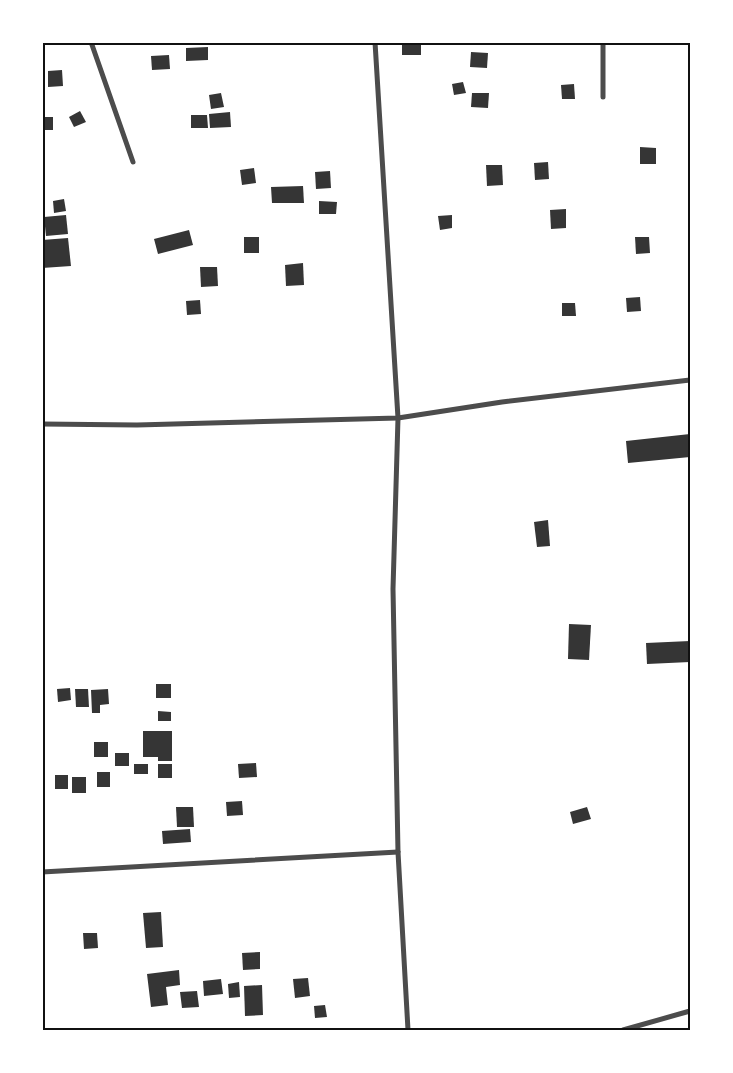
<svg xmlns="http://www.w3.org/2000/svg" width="733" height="1073" viewBox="0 0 733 1073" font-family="Rubik,sans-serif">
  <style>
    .building { fill: #353535 }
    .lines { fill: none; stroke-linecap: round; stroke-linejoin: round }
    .minor { stroke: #4c4c4c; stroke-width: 5 }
    .neatline { fill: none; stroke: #111; stroke-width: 2 }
  </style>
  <rect width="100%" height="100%" fill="#fff"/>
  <!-- building -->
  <g class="building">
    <rect x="402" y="42" width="19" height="13"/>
    <path d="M208,47V60L186,61V48Z"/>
    <path d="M471,52L488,53L487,68L470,67Z"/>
    <path d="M169,55L170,69L152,70L151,56Z"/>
    <path d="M62,70L63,86L48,87V71Z"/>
    <path d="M463,82L466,93L454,95L452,84Z"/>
    <path d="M574,84L575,99H562L561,85Z"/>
    <path d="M221,93L224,107L211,109L209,95Z"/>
    <path d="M472,93H489L488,108L471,107Z"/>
    <path d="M80,111L86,122L74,127L69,117Z"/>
    <path d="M230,112L231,127L210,128L209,114Z"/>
    <path d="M191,115H207L208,128H191Z"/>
    <rect x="42" y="117" width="11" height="13"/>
    <path d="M640,147L656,148V164H640Z"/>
    <path d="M548,162L549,179L535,180L534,163Z"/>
    <path d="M486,165H502L503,185L487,186Z"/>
    <path d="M254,168L256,183L242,185L240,170Z"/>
    <path d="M330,171L331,188L316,189L315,172Z"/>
    <path d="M303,186L304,203H272L271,187Z"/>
    <path d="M64,199L66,211L54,213L53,201Z"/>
    <path d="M319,201L337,202L336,214H319Z"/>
    <path d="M566,209V228L551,229L550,210Z"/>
    <path d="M66,215L68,234L46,236L44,217Z"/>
    <path d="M452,215V228L440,230L438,216Z"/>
    <path d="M189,230L193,245L158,254L154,239Z"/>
    <rect x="244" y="237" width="15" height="16"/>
    <path d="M635,237H649L650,253L636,254Z"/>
    <path d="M68,238L71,266L42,268V240Z"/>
    <path d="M303,263L304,285L286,286L285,265Z"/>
    <path d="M200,267H217L218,286L201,287Z"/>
    <path d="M640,297L641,311L627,312L626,298Z"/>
    <path d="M200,300L201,314L187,315L186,301Z"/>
    <path d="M562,303H575L576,316H562Z"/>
    <path d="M690,434V457L628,463L626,441Z"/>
    <path d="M548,520L550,546L537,547L534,522Z"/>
    <path d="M569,624L591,625L589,660L568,659Z"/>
    <path d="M690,641V662L647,664L646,643Z"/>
    <rect x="156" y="684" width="15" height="14"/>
    <path d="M70,688L71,700L58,702L57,689Z"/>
    <path d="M75,689H88L89,707H76Z"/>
    <path d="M108,689L109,704L100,705V713H92L91,690Z"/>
    <path d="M158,711L171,712V721H158Z"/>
    <path d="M143,731H172V761H158V757H143Z"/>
    <rect x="94" y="742" width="14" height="15"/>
    <rect x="115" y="753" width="14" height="13"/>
    <path d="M256,763L257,777L239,778L238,764Z"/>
    <rect x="134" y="764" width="14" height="10"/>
    <rect x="158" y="764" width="14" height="14"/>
    <rect x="97" y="772" width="13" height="15"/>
    <rect x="55" y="775" width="13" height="14"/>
    <rect x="72" y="777" width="14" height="16"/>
    <path d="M242,801L243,815L227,816L226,802Z"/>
    <path d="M176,807H193L194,827H177Z"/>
    <path d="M587,807L591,819L573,824L570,812Z"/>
    <path d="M190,829L191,842L163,844L162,831Z"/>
    <path d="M161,912L163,947L146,948L143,913Z"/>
    <path d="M83,933H97L98,948L84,949Z"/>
    <path d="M260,952V969L243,970L242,953Z"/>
    <path d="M179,970L180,985L166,987L168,1005L151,1007L147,974Z"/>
    <path d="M308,978L310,996L295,998L293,979Z"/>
    <path d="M221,979L223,994L204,996L203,981Z"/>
    <path d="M239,982L240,997L229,998L228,984Z"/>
    <path d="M262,985L263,1015L245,1016L244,986Z"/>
    <path d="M197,991L199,1007L182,1008L180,992Z"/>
    <path d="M325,1005L327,1017L315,1018L314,1006Z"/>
  </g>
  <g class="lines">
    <!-- minor -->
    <g class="minor">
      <path d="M91,42L133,162"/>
      <path d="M375,42L398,418L393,589L398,852L408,1030"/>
      <path d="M603,42V97"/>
      <path d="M42,424L137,425L398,418L502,402L690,380"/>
      <path d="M42,872L398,852"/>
      <path d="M623,1030L690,1011"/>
    </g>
  </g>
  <!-- border -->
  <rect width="733" height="1073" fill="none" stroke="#ffffff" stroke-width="88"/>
  <rect x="44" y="44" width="645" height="985" class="neatline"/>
</svg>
